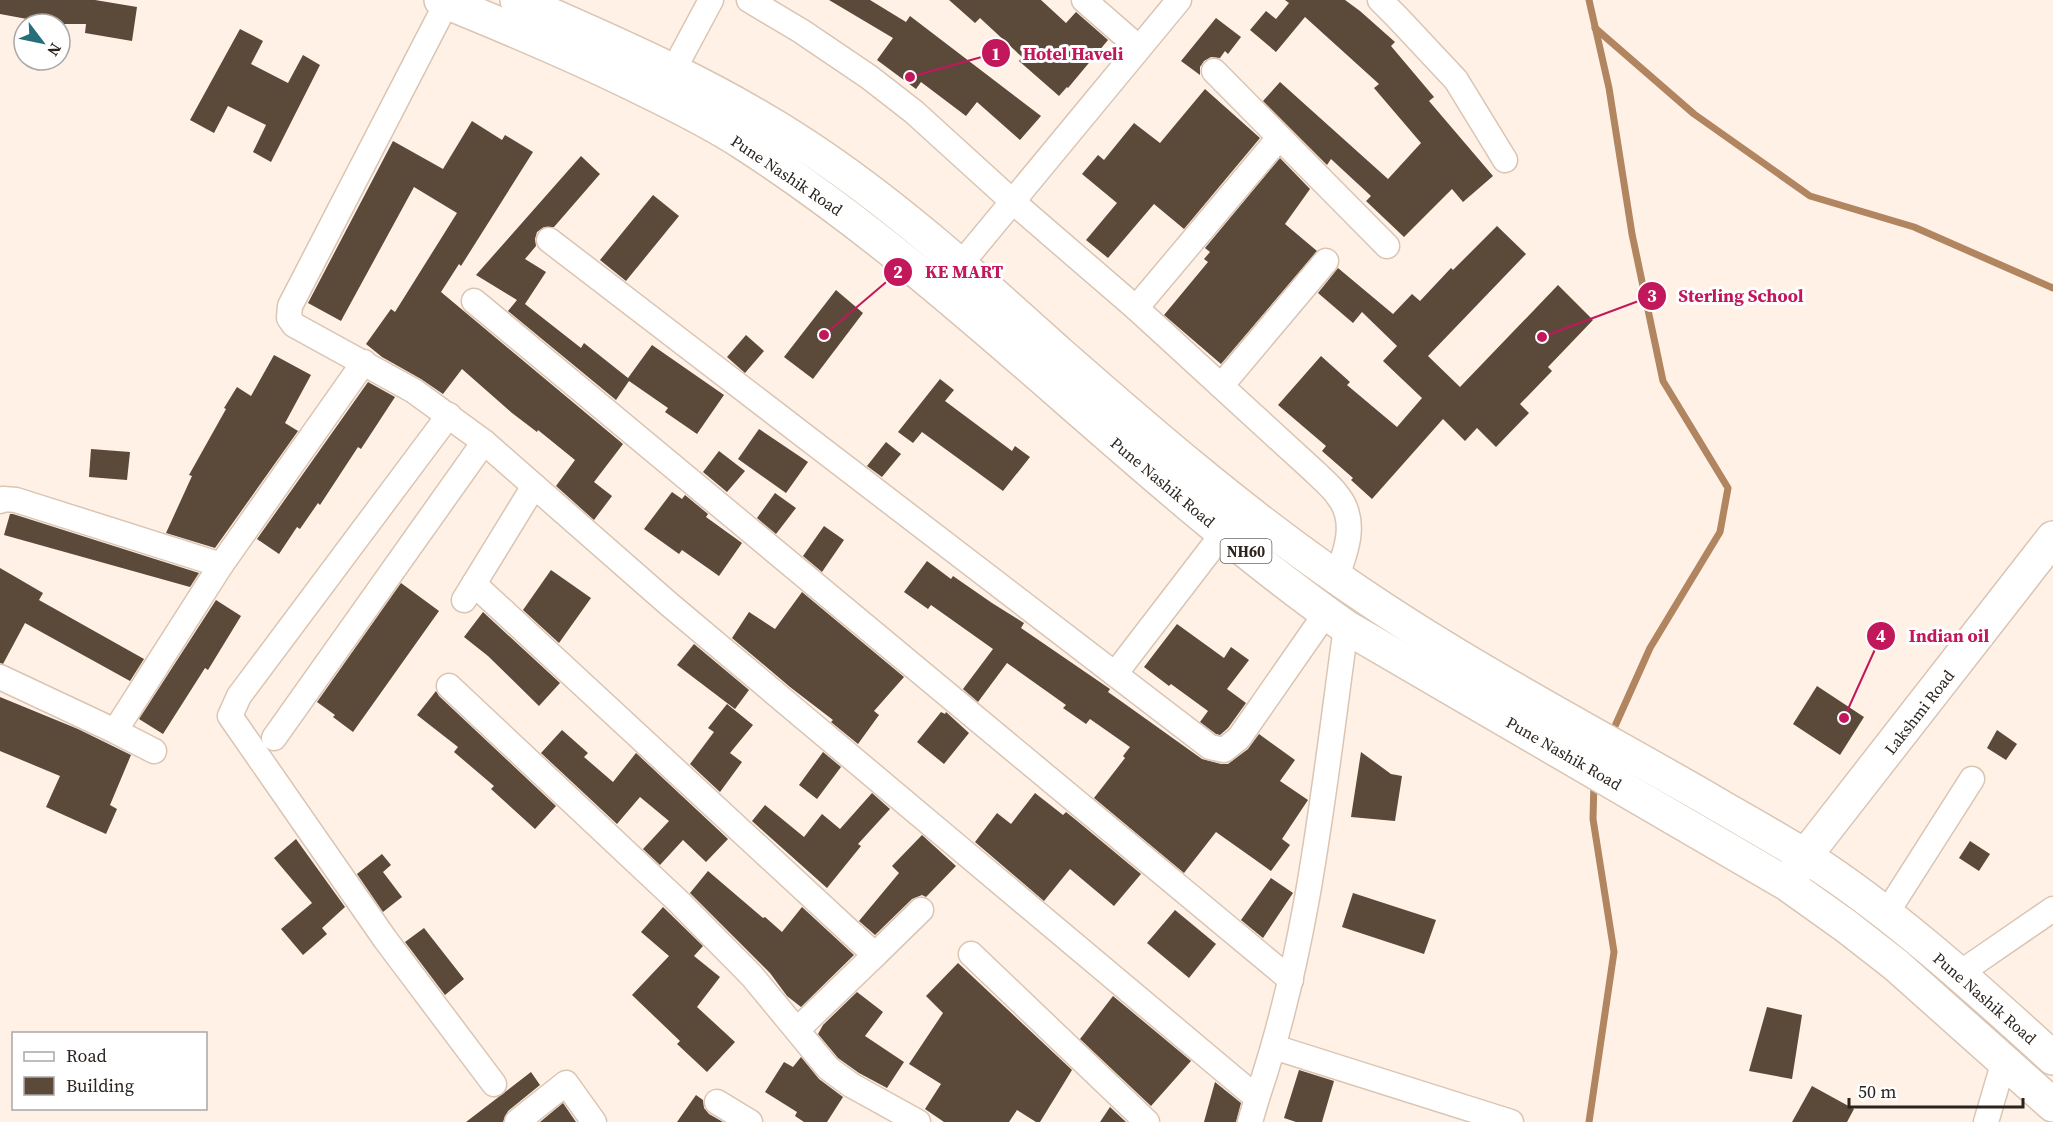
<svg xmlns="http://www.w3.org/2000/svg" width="2053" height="1122" viewBox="0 0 2053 1122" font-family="'Source Serif 4',serif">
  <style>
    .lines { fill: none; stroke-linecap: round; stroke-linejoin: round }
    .stream { stroke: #b1855f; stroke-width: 7 }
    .building { fill: #5b493a }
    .street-casing { stroke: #dac5b3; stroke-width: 27 }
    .secondary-casing { stroke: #dac5b3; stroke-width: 36 }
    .highway-casing { stroke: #dac5b3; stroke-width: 36 }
    .street { stroke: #fff; stroke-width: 24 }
    .secondary { stroke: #fff; stroke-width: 33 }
    .highway { stroke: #fff; stroke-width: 33 }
    .labels { text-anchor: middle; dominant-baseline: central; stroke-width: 6; stroke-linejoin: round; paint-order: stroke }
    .shield { fill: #fff; stroke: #6b6561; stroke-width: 1.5 }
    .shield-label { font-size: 15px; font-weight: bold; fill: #2b231d }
    .street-label { font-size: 16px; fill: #2b231d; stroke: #fff }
    .leader { fill: none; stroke: #c2185b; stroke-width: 2 }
    .callout-dot { fill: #c2185b; stroke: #fff; stroke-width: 2 }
    .mark-label { font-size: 18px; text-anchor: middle; font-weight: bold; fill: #fff }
    .callout-label { font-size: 18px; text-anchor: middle; font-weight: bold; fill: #c2185b; stroke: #fff; stroke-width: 6; stroke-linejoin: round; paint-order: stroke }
  </style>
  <rect width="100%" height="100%" fill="#fff1e6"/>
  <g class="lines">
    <!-- stream -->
    <g class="stream">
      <path d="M1589,0L1609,88L1632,234L1663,381L1728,488L1720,532L1650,648L1611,735"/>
      <path d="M1595,28L1694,114L1810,196L1914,227L2053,288"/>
      <path d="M1589,1122L1614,952L1593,819L1594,782"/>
    </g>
  </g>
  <!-- building -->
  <g class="building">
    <path d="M0,0H95L137,7L132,41L85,33L86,24H26L27,19L0,14Z"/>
    <path d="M829,0H870L906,22L910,16L1041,116L1020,140L977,102L966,116L921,82L916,89L877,60L893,38Z"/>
    <path d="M949,0H1041L1066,23L1076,12L1108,40L1068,88L1067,87L1059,96L1019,61L1022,57L980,18L975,23Z"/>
    <path d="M1285,0H1345L1360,11L1395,42L1391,46L1434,97L1429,101L1493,176L1463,202L1452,189L1404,237L1366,201L1371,196L1331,159L1327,165L1263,101L1280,82L1388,179L1421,143L1374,88L1379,84L1305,17L1276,52L1250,30L1266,11L1276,19L1289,3Z"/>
    <path d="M1216,18L1241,37L1228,54L1225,51L1220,58L1211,57L1204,61L1200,67V75L1181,61Z"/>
    <path d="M240,29L263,41L251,64L288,83L303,55L320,65L271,162L253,152L266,125L228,106L214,133L190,120Z"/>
    <path d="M1205,89L1260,138L1184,229L1154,204L1108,258L1086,240L1117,203L1082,174L1098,155L1104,160L1134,123L1160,143Z"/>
    <path d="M472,121L502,140L505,135L533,152L461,266L459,264L441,292L623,444L594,482L612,496L594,520L556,486L575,460L538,430L537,432L512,413L462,369L443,394L421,379L382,357L366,344L391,309L395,312L457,213L414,187L341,321L308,303L393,141L443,169Z"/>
    <path d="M581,156L600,174L554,227H544L537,232L535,239L536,246L525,259L546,272L525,304L581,348L584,343L628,378L652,345L724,395L697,434L665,412L668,408L629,381L616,400L508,311L517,300L476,275Z"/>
    <path d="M1280,158L1310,189L1285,224L1317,251L1221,364L1164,315L1208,262L1204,259L1210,252L1205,248Z"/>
    <path d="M653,195L679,216L626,281L600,260Z"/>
    <path d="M1497,226L1526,254L1428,356L1460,387L1558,285L1593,320L1548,367L1552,371L1520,404L1529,413L1496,447L1477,428L1465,441L1443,419L1372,499L1351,480L1353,478L1322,451L1326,446L1278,405L1321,356L1350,382L1347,385L1397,427L1422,398L1383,361L1397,346L1362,312L1353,323L1318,293L1338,268L1393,314L1412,294L1420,301L1451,268L1453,270Z"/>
    <path d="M836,290L863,313L813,379L784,357Z"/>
    <path d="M746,335L764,351L745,373L727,357Z"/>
    <path d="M274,355L311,375L285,423L298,431L215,548L166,533L192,476L189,475L226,409L224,408L237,387L251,396Z"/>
    <path d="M940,379L954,390L945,401L1012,451L1015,446L1030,457L1003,491L922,432L913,443L898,432Z"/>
    <path d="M368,382L395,397L361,449L358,447L320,505L318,503L300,529L297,527L279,554L257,539Z"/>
    <path d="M759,429L808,462L786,493L738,459Z"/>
    <path d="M886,442L901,454L882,477L867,466Z"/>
    <path d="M91,449L130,452L127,480L89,477Z"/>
    <path d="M719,451L745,471L727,492L703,472Z"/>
    <path d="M672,492L682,499L685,495L708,514L706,517L742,543L719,576L682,550L679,554L644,529Z"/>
    <path d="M775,493L796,508L776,534L757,518Z"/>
    <path d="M10,514H13L199,573L190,587L4,535Z"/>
    <path d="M824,526L844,540L822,572L803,556Z"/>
    <path d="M927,561L951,579L953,576L992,603L1024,623L1021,628L1110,689L1108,692L1125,704L1202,759L1221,764H1228L1248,749L1259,734L1295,760L1280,781L1308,800L1282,839L1290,845L1271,871L1216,832L1184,873L1094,798L1125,758L1123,756L1130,747L1090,719L1086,724L1063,708L1066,705L1007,663L978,702L963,689L993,649L931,605L928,609L904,592Z"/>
    <path d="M0,568L43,593L39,600L144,659L130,681L25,623L3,664L0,663Z"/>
    <path d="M551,570L591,598L559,643L523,610Z"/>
    <path d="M401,583L439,611L353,732L333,717L335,715L317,702Z"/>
    <path d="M802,592L904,677L874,711L879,715L858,744L831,722L833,720L790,687L732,638L749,612L775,629Z"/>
    <path d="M216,600L241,616L208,670L205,668L163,734L139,719Z"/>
    <path d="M483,612L560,683L539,706L488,656L464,637Z"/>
    <path d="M1177,624L1224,658L1231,647L1249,660L1227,689L1246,703L1228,728L1220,735L1216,734L1200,722L1208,711L1171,684L1169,686L1144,667Z"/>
    <path d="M694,644L749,690L735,709L677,665Z"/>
    <path d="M1817,686L1864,717L1840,755L1793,724Z"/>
    <path d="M436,691L439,696L556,806L535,829L491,789L494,786L454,752L458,747L417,715Z"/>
    <path d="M0,697L78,729L131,755L110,805L117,809L106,834L46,807L60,776L0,751Z"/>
    <path d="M727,704L753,725L730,753L742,762L720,792L690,764L714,732L708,728Z"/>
    <path d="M941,712L945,714L946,712L969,733L944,764L917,742Z"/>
    <path d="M562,730L588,753L584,757L613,782L636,753L728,839L706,862L683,840L660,865L643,849L669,821L640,797L617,824L541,753Z"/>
    <path d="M1997,730L2017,744L2006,760L1987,748Z"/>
    <path d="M823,752L841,767L817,799L799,785Z"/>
    <path d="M1361,752L1391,774L1402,776L1395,821L1351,817Z"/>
    <path d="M872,793L890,809L858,844L861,846L827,888L752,821L765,805L804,837L822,814L840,829Z"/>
    <path d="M1035,793L1063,815L1066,812L1076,820L1141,874L1114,906L1070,869L1044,901L975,842L997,813L1011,824Z"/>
    <path d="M922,835L956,866L926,897L922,895L912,899L875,935L859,921L899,873L892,866Z"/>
    <path d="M296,839L345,907L322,928L327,934L303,955L281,929L312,903L274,858Z"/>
    <path d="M1970,841L1990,854L1979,871L1959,858Z"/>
    <path d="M382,854L391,865L383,872L402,897L383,912L357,874Z"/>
    <path d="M708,871L763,918L765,917L782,932L802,907L854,955L801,1007L787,996L770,973L690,893Z"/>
    <path d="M1271,878L1293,893L1263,938L1241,920Z"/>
    <path d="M1353,893L1436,920L1424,954L1342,927Z"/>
    <path d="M663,907L703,946L694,956L720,977L697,1007L735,1042L707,1072L677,1044L680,1041L632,995L669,956L641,932Z"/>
    <path d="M1175,910L1216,944L1189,978L1147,943Z"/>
    <path d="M424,928L464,979L445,995L405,942Z"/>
    <path d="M958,963L1072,1070L1040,1122H1036L1017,1110L1009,1122H944L925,1109L941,1084L909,1064L943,1013L926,996Z"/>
    <path d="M857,992L883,1012L865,1036L904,1062L887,1088L859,1073L838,1058L818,1034L823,1025Z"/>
    <path d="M1113,996L1191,1061L1151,1106L1080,1039Z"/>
    <path d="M1767,1007L1802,1015L1792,1079L1749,1071Z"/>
    <path d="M801,1057L819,1079L843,1097L827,1122H804L795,1116L797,1112L765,1092L784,1062L793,1067Z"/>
    <path d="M1299,1070L1334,1081L1322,1122H1296L1284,1118Z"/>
    <path d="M531,1072L540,1085L508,1111L503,1122H466Z"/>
    <path d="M1215,1082L1241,1103L1236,1122H1204Z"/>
    <path d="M1812,1086L1854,1109L1847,1122H1792Z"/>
    <path d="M696,1095L703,1100L704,1108L709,1114L723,1122H677Z"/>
    <path d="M563,1103L576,1122H540Z"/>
    <path d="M1110,1107L1126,1122H1100Z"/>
  </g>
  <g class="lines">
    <!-- street casing -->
    <g class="street-casing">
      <g id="street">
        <path d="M749,0L801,31L869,77L914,112L1012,201L1136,308L1315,472C1323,480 1332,487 1338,496C1358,521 1346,552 1336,578"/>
        <path d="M1084,0L1139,48"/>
        <path d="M1380,0L1397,17L1456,80L1505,160"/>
        <path d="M447,2L290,306L289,318L294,325L414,391L484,442L670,605L1257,1098L1250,1122"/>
        <path d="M673,71L711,0"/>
        <path d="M1214,71L1387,246"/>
        <path d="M549,240L1210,747L1224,750L1239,738L1326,613"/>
        <path d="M951,276L1179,0"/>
        <path d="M474,301L1291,980"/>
        <path d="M1136,308L1279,138"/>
        <path d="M1221,386L1326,261"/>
        <path d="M449,415L239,696L230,716L385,939L494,1084"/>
        <path d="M0,501L3,499L16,500L221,565"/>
        <path d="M474,584L875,955L797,1030"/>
        <path d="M464,600L534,486"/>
        <path d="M1115,674L1224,532"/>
        <path d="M0,677L115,731L154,751"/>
        <path d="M449,686L679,902L752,976L828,1068L851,1085L918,1122"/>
        <path d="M115,731L221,565L364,362"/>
        <path d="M274,738L484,442"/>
        <path d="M1886,914L1972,779"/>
        <path d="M971,954L1147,1122"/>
        <path d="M875,955L921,910"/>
        <path d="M1957,975L2053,909"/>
        <path d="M1274,1047L1511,1122"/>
        <path d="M1257,1098C1309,946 1324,785 1346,627"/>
        <path d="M717,1102L750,1122"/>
        <path d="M517,1122L566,1083L594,1122"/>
        <path d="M1986,1122L2004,1061"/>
      </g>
    </g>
    <!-- secondary casing -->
    <g class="secondary-casing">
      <path id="secondary" d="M1789,881L1805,856L2053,538"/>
    </g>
    <!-- highway casing -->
    <g class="highway-casing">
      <g id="highway">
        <path d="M441,0C510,28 579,57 645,90C678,106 712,123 743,143C960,283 1135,478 1346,627L1787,884L1846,926L1896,965L2053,1105"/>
        <path d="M517,0C615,43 713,85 803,144C895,204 977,279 1058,352C1147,430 1238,509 1336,577C1454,660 1583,727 1708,799C1740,818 1773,836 1805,856C1893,912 1976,988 2053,1058"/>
      </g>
    </g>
    <!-- street -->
    <use href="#street" class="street"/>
    <!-- secondary -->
    <use href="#secondary" class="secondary"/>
    <!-- highway -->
    <use href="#highway" class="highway"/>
  </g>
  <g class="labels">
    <!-- shield labels -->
    <rect class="shield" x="1220.5" y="539" width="51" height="24" rx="4.5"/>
    <g class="shield-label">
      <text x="1246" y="551">NH60</text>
    </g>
    <!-- street labels -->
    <g class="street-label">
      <text transform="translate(787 175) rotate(34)">Pune Nashik Road</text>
      <text transform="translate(1163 482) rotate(40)">Pune Nashik Road</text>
      <text transform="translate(1919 712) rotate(-52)">Lakshmi Road</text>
      <text transform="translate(1564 753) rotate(30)">Pune Nashik Road</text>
      <text transform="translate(1985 998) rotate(41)">Pune Nashik Road</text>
    </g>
  </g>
  <!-- callouts -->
  <path class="leader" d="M910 77L996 53M824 335L898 272M1542 337L1652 296M1844 718L1881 636"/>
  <g class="callout-dot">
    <circle cx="910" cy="77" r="6"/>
    <circle cx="824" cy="335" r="6"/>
    <circle cx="1542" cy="337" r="6"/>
    <circle cx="1844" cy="718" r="6"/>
    <circle cx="996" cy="53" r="15"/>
    <circle cx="898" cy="272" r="15"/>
    <circle cx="1652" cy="296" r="15"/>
    <circle cx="1881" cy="636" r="15"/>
  </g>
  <g class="mark-label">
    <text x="996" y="60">1</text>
    <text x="898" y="278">2</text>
    <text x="1652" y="302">3</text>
    <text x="1881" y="642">4</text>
  </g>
  <g class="callout-label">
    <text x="1073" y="60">Hotel Haveli</text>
    <text x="964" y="278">KE MART</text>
    <text x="1741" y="302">Sterling School</text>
    <text x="1949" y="642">Indian oil</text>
  </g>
  <!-- legend -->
  <rect x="12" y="1032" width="195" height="78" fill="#ffffff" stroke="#aaa7a5" stroke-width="1.5"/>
  <rect x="24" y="1052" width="30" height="9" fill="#ffffff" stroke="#aaa7a5" stroke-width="1.5"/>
  <text x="66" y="1062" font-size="18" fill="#2b231d">Road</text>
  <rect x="24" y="1077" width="30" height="18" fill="#5b493a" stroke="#aaa7a5" stroke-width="1.5"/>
  <text x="66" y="1092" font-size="18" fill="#2b231d">Building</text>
  <!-- north arrow -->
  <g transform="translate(42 42) rotate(122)"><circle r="28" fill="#ffffff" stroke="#aaa7a5" stroke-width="1.5"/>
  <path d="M0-4.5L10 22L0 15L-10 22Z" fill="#266e7a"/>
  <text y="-9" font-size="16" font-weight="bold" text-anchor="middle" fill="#2b231d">N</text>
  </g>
  <!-- scale -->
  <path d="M1849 1098v9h174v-9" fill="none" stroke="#2b231d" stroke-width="3"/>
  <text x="1858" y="1098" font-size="18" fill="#2b231d" stroke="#ffffff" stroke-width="4.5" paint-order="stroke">50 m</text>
</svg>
